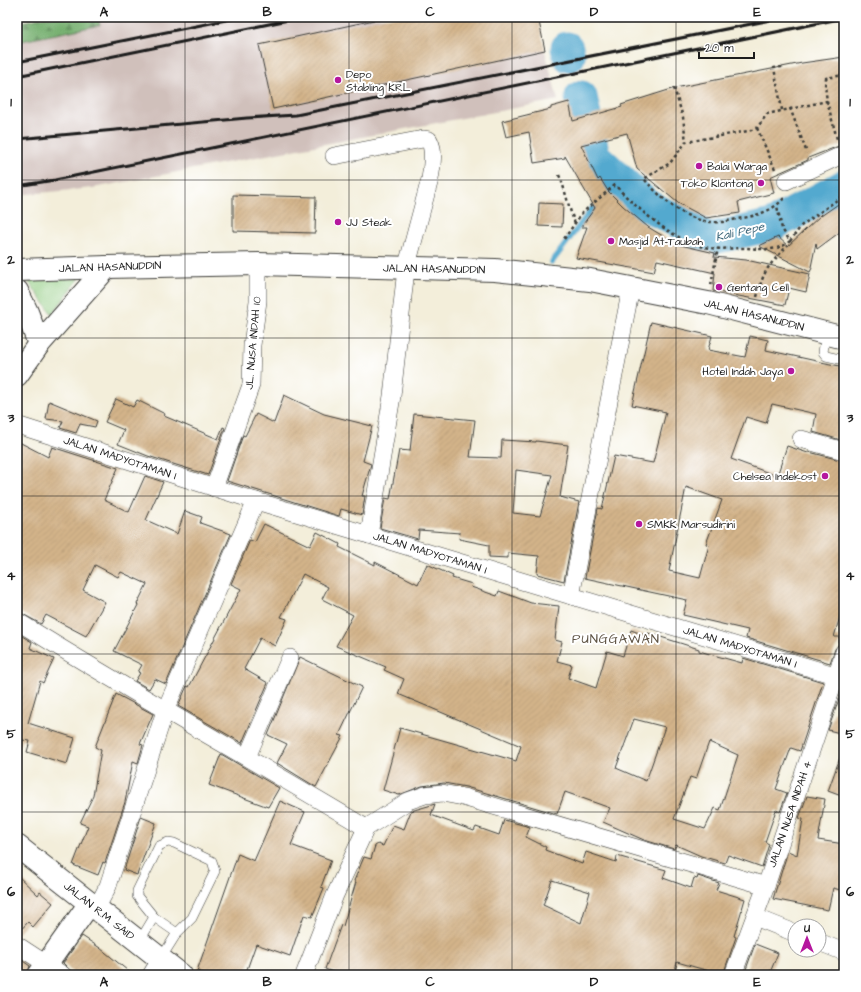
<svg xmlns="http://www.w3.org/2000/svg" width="861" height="992" viewBox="0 0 861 992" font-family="'Architects Daughter',sans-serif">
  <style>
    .railway { fill: #d0c0bb }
    .forest { fill: url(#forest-firs); stroke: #486645 }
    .park { fill: #90cb80; stroke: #56744e }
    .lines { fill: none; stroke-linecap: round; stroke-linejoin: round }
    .stream { stroke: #52a9cf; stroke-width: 5.5 }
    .river { stroke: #52a9cf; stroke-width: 33 }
    .building { fill: url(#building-hatch); fill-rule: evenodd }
    .lane-casing { stroke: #3c3c38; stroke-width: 10 }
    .street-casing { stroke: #3c3c38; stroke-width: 18 }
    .secondary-casing { stroke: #3c3c38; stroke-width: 24 }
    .path { stroke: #3c3c38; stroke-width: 2.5; stroke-dasharray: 3 3; stroke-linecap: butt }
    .lane { stroke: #fff; stroke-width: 9 }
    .street { stroke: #fff; stroke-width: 17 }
    .secondary { stroke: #fff; stroke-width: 22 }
    .rail { stroke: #1c1c1c; stroke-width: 3 }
    .grid { fill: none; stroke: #1c1c1c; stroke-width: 1; stroke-opacity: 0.55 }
    .poi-dot { fill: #b5179e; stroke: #fff; stroke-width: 1.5 }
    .labels { text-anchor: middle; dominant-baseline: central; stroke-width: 4; stroke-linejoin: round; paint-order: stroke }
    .poi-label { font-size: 11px; fill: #1c1c1c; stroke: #fff; text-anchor: start }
    .street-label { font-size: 11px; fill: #1c1c1c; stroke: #fff }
    .water-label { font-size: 12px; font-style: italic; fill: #376276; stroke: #fff }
    .quarter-label { font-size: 13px; letter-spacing: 1px; fill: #5c5142; stroke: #fff }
    .neatline { fill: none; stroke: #1c1c1c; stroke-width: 1.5 }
    .grid-label { font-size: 13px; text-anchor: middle; font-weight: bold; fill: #1c1c1c }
  </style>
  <defs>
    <pattern id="forest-firs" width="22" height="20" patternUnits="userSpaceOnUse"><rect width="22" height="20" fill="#74af6e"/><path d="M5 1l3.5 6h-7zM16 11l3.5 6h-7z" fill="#5e8e5a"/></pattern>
    <pattern id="building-hatch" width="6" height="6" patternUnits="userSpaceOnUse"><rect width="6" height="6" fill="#d3b48a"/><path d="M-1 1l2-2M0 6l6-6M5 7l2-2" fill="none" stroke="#b59a76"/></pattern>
  </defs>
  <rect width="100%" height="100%" fill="#fff"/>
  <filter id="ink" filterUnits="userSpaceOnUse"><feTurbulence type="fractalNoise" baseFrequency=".025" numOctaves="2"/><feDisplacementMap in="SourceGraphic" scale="8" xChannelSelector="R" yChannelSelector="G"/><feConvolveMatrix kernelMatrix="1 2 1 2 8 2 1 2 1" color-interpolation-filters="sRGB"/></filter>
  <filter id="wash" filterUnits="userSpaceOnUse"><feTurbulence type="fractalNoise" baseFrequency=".012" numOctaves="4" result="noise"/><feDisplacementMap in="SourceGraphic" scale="16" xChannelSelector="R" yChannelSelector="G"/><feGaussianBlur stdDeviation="0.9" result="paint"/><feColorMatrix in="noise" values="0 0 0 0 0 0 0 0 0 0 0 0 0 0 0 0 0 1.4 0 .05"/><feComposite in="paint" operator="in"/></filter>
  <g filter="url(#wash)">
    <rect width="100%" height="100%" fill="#f3eeda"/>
    <!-- railway -->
    <path class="railway" d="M97,17H536L558,100L93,188L17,195V42L99,25Z"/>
    <!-- forest -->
    <path class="forest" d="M44,17H97L100,25L17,42V23Z"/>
    <!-- park -->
    <path class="park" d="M80,278L52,314L28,281Z"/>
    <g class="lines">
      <!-- stream -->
      <path class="stream" d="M552,262L594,206L622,182"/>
      <!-- river -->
      <g class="river">
        <path d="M567,48L569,56"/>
        <path d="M581,97L594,156L647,205L709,239L772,225L844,186"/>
      </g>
    </g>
    <g id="blocks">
      <!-- building -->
      <g class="building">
        <path d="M388,17H538L545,50L273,109L259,45Z"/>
        <path d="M844,57V73L840,74L844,91V144L808,158V160L770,177L774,193L738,202L740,213L706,218L678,203L637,169L627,133L581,145L598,180L600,178L608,191L623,206L648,227L676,244L715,253L714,257L746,260L810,274L806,292L789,288L785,305L713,291L715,273L657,260L654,272L576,258L587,227H581L595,208L565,156V158L534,163L529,132L506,137L502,121L551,109V107L569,102L573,121L622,107L621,105L675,88L802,63Z"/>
        <path d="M233,195L316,197L315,233L233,231Z"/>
        <path d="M844,200V229L817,249L816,243L811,267L812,268L810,272L759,246L778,237L788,246L822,214L821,216Z"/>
        <path d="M539,203L563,204L562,227L538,226Z"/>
        <path d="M651,322L712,336L708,350L745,357L750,336L768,340L766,350L844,367V441L813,432L816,414L772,404L766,423L746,417L731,459L777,476L787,446L808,453L809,452L844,461V590L840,605L843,606L834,637H840L839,644L835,649L830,663L746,638L748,630L683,615L687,600L585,578L598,508L602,509L614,456L653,463L666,412L632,405ZM686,487L722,500L706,544L709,545L700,578L669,571Z"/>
        <path d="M284,395L324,414L372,426L363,461L371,464L362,496H365L362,515L341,509L339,516L227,481L243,435L245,436L256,414L274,423Z"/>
        <path d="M116,399L133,407L137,400L165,414L164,416L218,439L223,427L225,428L208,475L148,456L118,444L124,430L105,422Z"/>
        <path d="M49,401L97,421L95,427L80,424L76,433L60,428L63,421L46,419Z"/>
        <path d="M414,414L475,420L470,457L501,458L502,440L536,442V441L568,445L560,497L579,502L564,581L537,574L539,556L508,553V558L489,557V545L459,539L460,533L419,530L418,539L380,528L385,498L390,499L399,450L410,451ZM516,470L552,475L540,516L513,513Z"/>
        <path d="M17,441L48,457L52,447L118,468L104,500L129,512L145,476L163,482L146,520L177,534L185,511L202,517L200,523L231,534L166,684L155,679L149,689L135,681L140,673L138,672L142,665L114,651L138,605L137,604L147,584L121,572L118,577L95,565L83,590L105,602L86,636L46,615L41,624L17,611Z"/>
        <path d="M264,524L310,546L317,532L340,544L339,547L375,565V562L418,584L427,564L453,576L452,578L472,584L471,587L497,596L499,591L531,603L559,606L555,640L562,642L557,661L572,665L568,678L596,688L607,651L623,656L631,630L647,636L648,633L699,649V651L742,663L743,658L823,682L800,751L791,748L776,789L787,793L780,812L776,810L765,842L769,844L762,867L728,855L725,863L701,856L676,845L674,849L644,840L603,822L610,808L565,792L557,814L466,787L444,783L422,786L399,795L383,790L400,728L516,761L521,746L398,694L404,679L384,670L386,667L336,646L353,615L322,599L328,587L303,574L281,617L287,619L275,646L260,638L244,669L268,683L242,743L178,706L187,686L189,687L241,589L231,584L250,540L255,542ZM634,719L665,727L646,781L616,768ZM709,742L738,755L720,810L715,808L705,829L674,819L690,777L696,779Z"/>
        <path d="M17,633L32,642L30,648L54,659L43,683L40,681L28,723L75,738L67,764L27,752L30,741L22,740L20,746L17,745Z"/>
        <path d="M300,657L362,687L339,735L343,736L316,787L277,763L287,744L268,735Z"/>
        <path d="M843,688L844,729H841L840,733L828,730Z"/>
        <path d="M116,694L153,714L140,744L143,745L138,763L133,761L125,802L105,863L103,862L98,875L73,865L88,826L80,823L93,796L101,750L95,747Z"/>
        <path d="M842,752H844V797L828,791Z"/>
        <path d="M221,754L279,788L268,807L209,785Z"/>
        <path d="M807,796L825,799L818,840L844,844V891L833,888L828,910L773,899L788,851L797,855L803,819L799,818Z"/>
        <path d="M280,801L305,812L291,845L331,860L321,887L324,888L312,917L304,915L290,956L256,944L245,975H209L197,971L238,854L254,861Z"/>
        <path d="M435,804L431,815L474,831L476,827L499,835L504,820L530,827L526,837L546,847L545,850L582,864L586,852L616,862L617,856L666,870L663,878L691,888L694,878L697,879L698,876L719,883L716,890L745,899L734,936L736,937L723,975L677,962L674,975H341L325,969L341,925L343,926L356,882L354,881L364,857L371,859L375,846L378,844L383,846L393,825L404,829L411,811ZM552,880L590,892L581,923L543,905Z"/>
        <path d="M141,817L156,823L137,875L124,870Z"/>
        <path d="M17,875L38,895L40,892L53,903L33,927L28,922L17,934Z"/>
        <path d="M82,936L100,948L133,975H76L72,972L63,963Z"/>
        <path d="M755,944L778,953L769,975H744Z"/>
        <path d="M17,957L30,966L27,975H17Z"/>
      </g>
    </g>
  </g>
  <g filter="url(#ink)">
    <use href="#blocks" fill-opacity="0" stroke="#3c3c38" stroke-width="1"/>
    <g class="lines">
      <!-- lane casing -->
      <g class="lane-casing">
        <g id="lane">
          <path d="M826,333L823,352L826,356L844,360"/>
          <path d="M139,942L154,917"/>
          <path d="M160,960L177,933L192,918L215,871L212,861L174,843L168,842L159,846L137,891V896L154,917L177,933"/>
        </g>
      </g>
      <!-- street casing -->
      <g class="street-casing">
        <g id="street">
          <path d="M334,156L423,139L429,140C435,150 432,167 430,179L406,269L392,396L369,535"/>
          <path d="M786,181L844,154"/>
          <path d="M17,425L256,501L844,678"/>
          <path d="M801,439L844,451"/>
          <path d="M214,488L251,385L252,345L258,301V264"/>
          <path d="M571,596L631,288"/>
          <path d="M17,621C132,693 250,758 366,828"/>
          <path d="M247,757L290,658"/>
          <path d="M96,909L108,886L165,711L256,501"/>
          <path d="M755,917L795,933"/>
          <path d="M819,942L844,952"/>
          <path d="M17,945L63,975"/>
          <path d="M151,975L160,960"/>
          <path d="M304,975L335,895L366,828L408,801L425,795L442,793L463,797L766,886"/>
          <path d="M733,975L766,886L844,652"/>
        </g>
      </g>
      <!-- secondary casing -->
      <g class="secondary-casing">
        <g id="secondary">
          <path d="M17,270L107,267L258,264L495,270L590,280L708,303L844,338"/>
          <path d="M17,291L27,312L39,344"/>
          <path d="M17,375L39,344L107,267"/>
          <path d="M17,846L181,975"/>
          <path d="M39,975L90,903"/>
        </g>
      </g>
      <!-- path -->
      <g class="path">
        <path d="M782,67L774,68L782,110"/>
        <path d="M674,88L683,117L686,142"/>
        <path d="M827,101L837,139"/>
        <path d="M790,108L807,153"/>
        <path d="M757,128L775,169"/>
        <path d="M559,175C566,191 568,207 575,223"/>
        <path d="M784,198C774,210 759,215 743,218C736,219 729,221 722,222C689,225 664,201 644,179L670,163L686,142L748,131L757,128L767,114L827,101L825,86L826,78L844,75"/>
        <path d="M564,239L582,213L615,185C635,207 674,241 704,247C718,250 733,248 747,248C762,249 778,252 790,241L782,229L777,206"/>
        <path d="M790,241L802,225L844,195"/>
        <path d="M711,285L718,248"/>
        <path d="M757,297C764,268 769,266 787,246"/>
      </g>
      <!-- lane -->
      <use href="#lane" class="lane"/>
      <!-- street -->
      <use href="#street" class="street"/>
      <!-- secondary -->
      <use href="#secondary" class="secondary"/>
      <!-- rail -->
      <g class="rail">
        <path d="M17,62L241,17"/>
        <path d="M17,76L303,17"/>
        <path d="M17,139L247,118L296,115L786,17"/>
        <path d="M17,186L55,180L844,18"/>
      </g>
    </g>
  </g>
  <!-- grid -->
  <path class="grid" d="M185,17V975M349,17V975M512,17V975M676,17V975M17,180H844M17,338H844M17,496H844M17,654H844M17,812H844"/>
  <!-- markers -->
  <g class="poi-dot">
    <circle cx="338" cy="80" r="4"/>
    <circle cx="699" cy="166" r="4"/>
    <circle cx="761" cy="183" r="4"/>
    <circle cx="338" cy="222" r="4"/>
    <circle cx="611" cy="241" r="4"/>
    <circle cx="719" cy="287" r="4"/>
    <circle cx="791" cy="371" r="4"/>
    <circle cx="825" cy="476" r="4"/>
    <circle cx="639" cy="524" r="4"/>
  </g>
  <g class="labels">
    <!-- poi labels -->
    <g class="poi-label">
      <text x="346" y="74">Depo<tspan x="346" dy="13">Stabling KRL</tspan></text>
      <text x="707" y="166">Balai Warga</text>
      <text x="753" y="183" text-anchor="end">Toko Klontong</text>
      <text x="346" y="222">JJ Steak</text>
      <text x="619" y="241">Masjid At-Taubah</text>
      <text x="727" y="287">Gentang Cell</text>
      <text x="783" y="371" text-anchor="end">Hotel Indah Jaya</text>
      <text x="817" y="476" text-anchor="end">Chelsea Indekost</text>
      <text x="647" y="524">SMKK Marsudirini</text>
    </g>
    <!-- street labels -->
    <g class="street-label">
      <text transform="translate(110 267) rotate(-2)">JALAN HASANUDDIN</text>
      <text transform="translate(434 269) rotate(1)">JALAN HASANUDDIN</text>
      <text transform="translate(754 315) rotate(14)">JALAN HASANUDDIN</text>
      <text transform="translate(253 343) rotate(-85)">JL. NUSA INDAH 10</text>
      <text transform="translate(120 458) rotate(18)">JALAN MADYOTAMAN I</text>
      <text transform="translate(430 553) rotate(17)">JALAN MADYOTAMAN I</text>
      <text transform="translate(740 647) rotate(17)">JALAN MADYOTAMAN I</text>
      <text transform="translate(790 814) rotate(-71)">JALAN NUSA INDAH 4</text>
      <text transform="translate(99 911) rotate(38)">JALAN R.M. SAID</text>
    </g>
    <!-- water labels -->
    <g class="water-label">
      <text transform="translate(740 232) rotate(-13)">Kali Pepe</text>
    </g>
    <!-- quarter labels -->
    <g class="quarter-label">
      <text x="616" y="639">PUNGGAWAN</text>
    </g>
  </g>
  <!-- margin -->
  <rect width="861" height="992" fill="none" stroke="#fff" stroke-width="44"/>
  <!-- north arrow -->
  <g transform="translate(807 938)"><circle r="19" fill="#ffffff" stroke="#a4a4a4"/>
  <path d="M0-3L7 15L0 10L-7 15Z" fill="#b5179e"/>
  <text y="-6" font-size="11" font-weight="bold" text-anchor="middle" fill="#1c1c1c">U</text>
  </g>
  <!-- scale -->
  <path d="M699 52v6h55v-6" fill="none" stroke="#1c1c1c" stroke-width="2"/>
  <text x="705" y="52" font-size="12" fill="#1c1c1c" stroke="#ffffff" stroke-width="3" paint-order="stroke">20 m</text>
  <rect x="22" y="22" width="817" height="948" class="neatline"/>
  <g class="grid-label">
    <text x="104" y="16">A</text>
    <text x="267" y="16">B</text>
    <text x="430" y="16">C</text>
    <text x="594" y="16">D</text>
    <text x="757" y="16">E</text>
    <text x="11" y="106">1</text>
    <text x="850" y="106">1</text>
    <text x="11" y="264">2</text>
    <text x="850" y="264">2</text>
    <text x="11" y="422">3</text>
    <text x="850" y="422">3</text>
    <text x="11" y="580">4</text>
    <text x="850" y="580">4</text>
    <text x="11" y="738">5</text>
    <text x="850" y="738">5</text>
    <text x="11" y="896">6</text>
    <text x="850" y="896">6</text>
    <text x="104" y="986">A</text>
    <text x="267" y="986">B</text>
    <text x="430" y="986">C</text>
    <text x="594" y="986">D</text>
    <text x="757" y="986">E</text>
  </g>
</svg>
